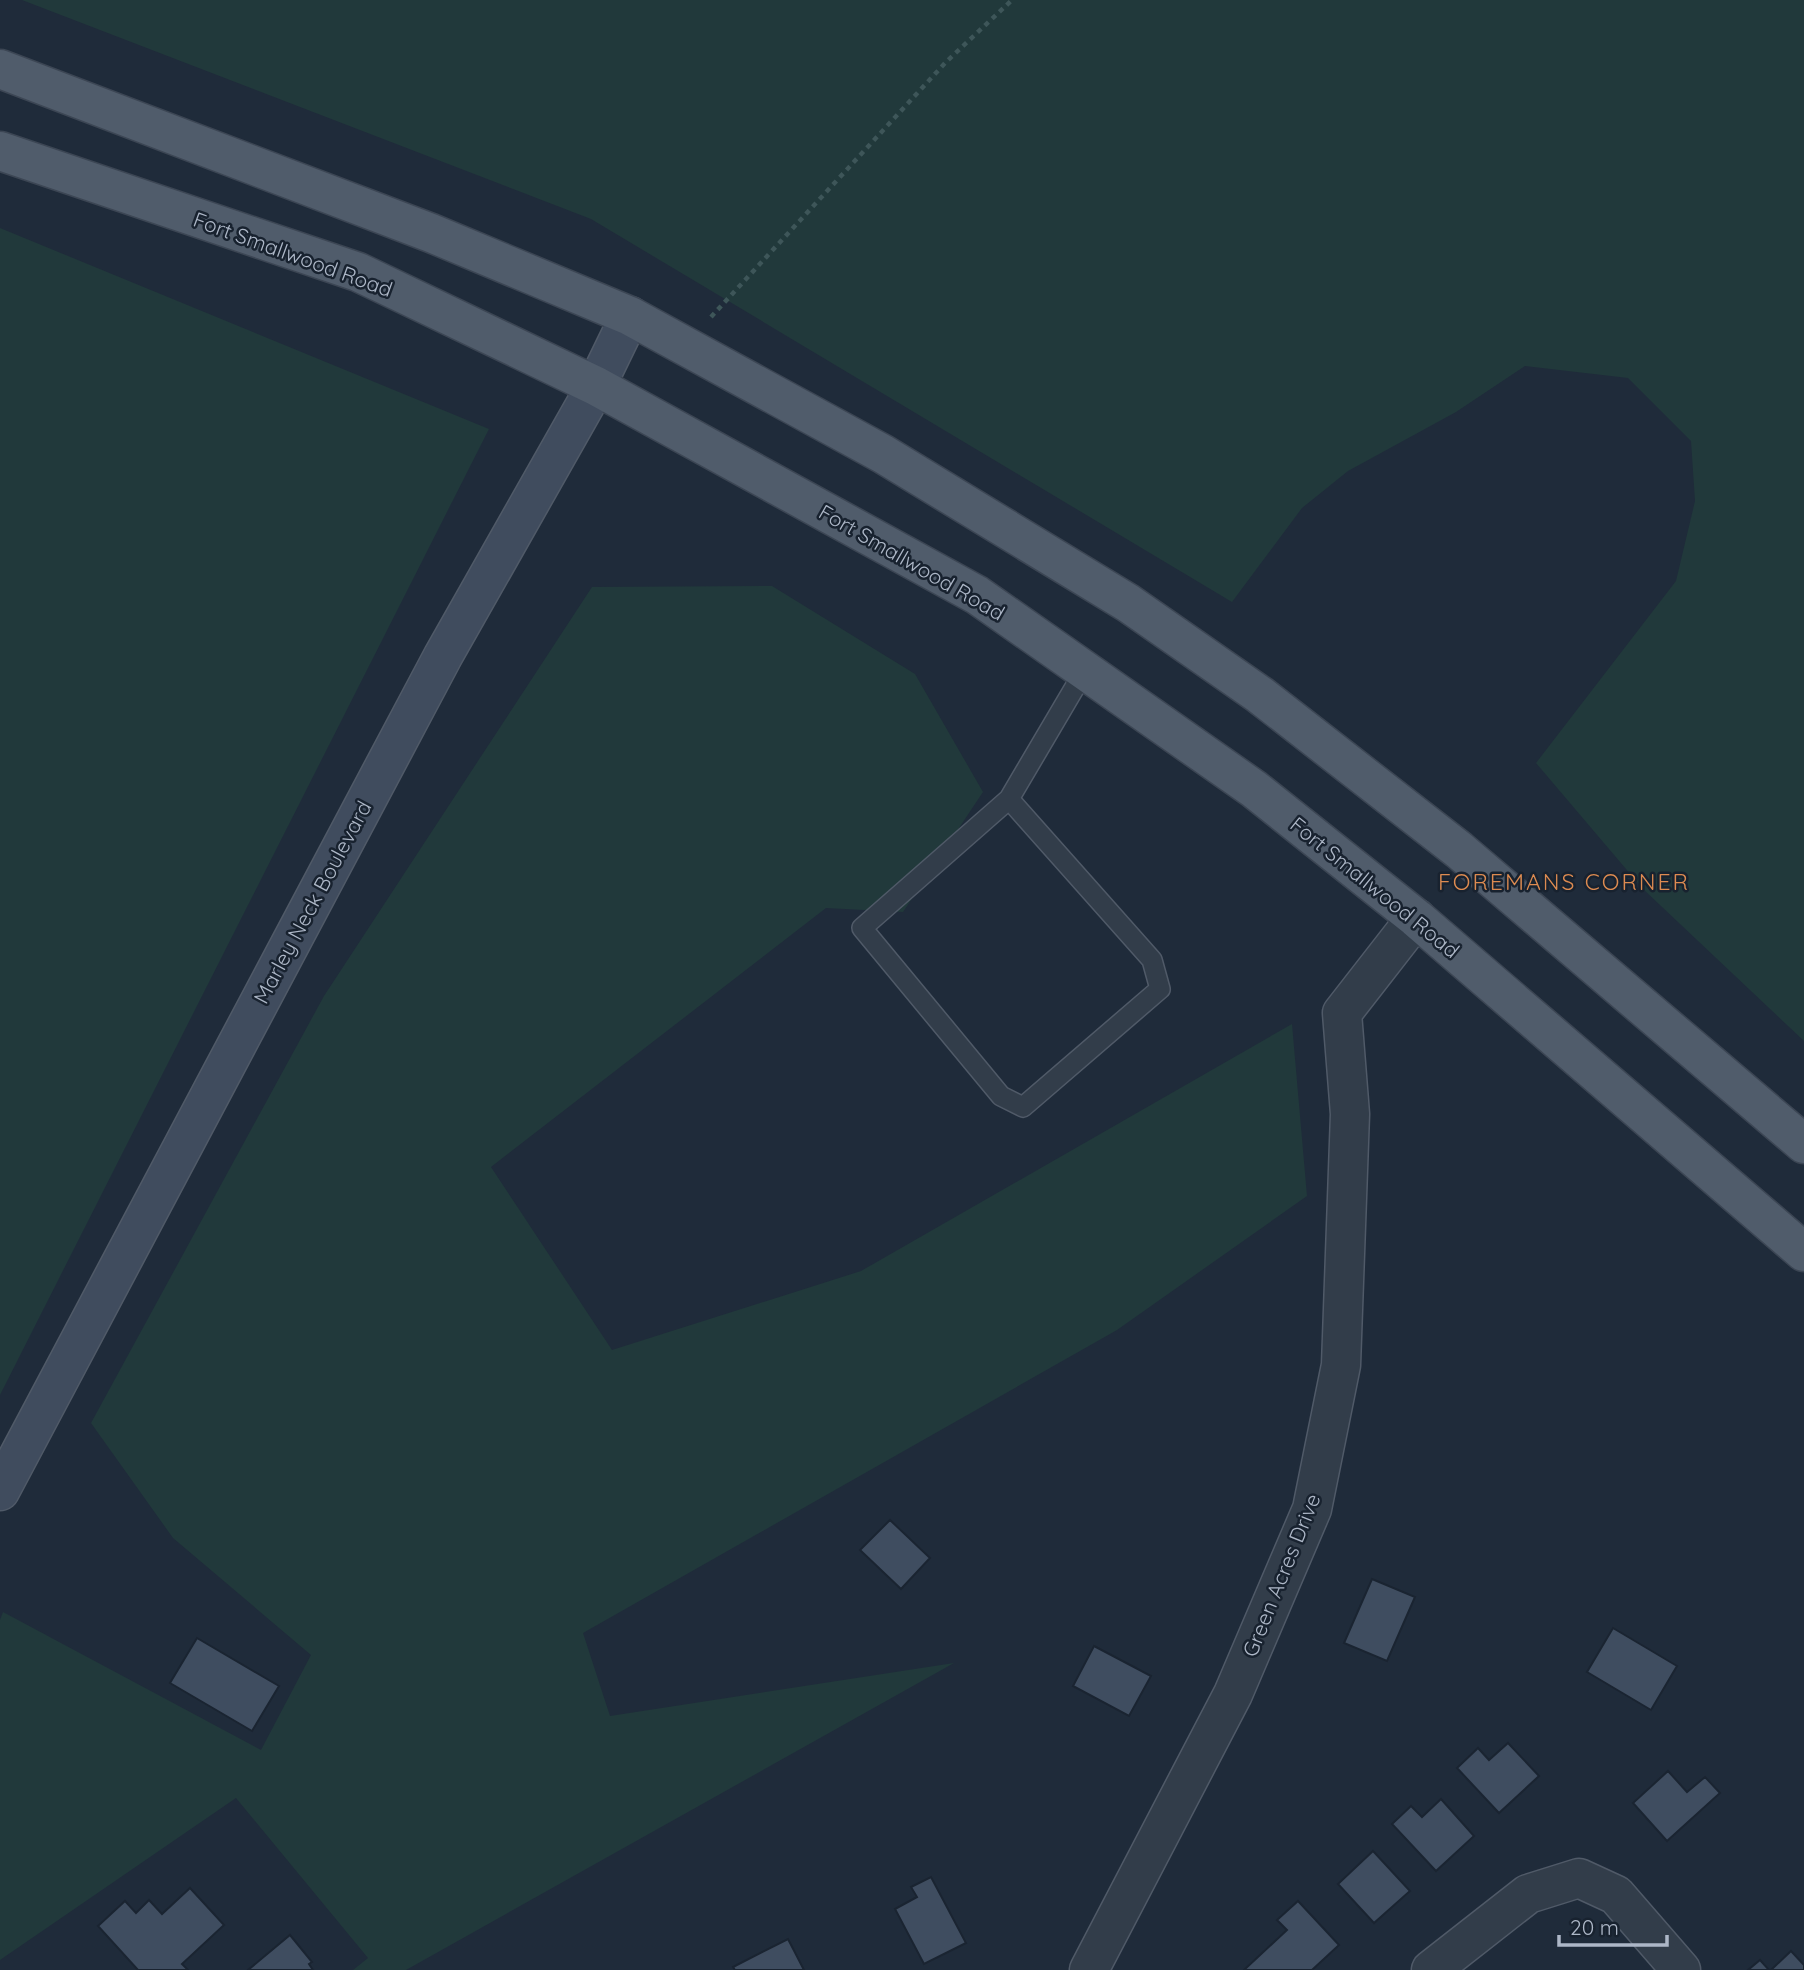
<svg xmlns="http://www.w3.org/2000/svg" width="1804" height="1970" viewBox="0 0 1804 1970" font-family="Quicksand,sans-serif">
  <style>
    .green { fill: #21393b }
    .building { fill: #3f4d60; stroke: #1a2431; stroke-width: 2 }
    .lines { fill: none; stroke-linecap: round; stroke-linejoin: round }
    .service-casing { stroke: #505a68; stroke-width: 22 }
    .minor-casing { stroke: #505a68; stroke-width: 41 }
    .secondary-casing { stroke: #505a68; stroke-width: 41 }
    .primary-casing { stroke: #3c4654; stroke-width: 41 }
    .path { stroke: #3e5659; stroke-width: 4.5; stroke-dasharray: 5 5; stroke-linecap: butt }
    .service { stroke: #323d4a; stroke-width: 19 }
    .minor { stroke: #323d4a; stroke-width: 38 }
    .secondary { stroke: #404c5e; stroke-width: 38 }
    .primary { stroke: #505c6b; stroke-width: 38 }
    .labels { text-anchor: middle; dominant-baseline: central; stroke-width: 5; stroke-linejoin: round; paint-order: stroke }
    .street-label { font-size: 21px; fill: #adb7c7; stroke: #18222f }
    .neighbourhood-label { font-size: 23px; letter-spacing: 2px; fill: #dd8b51; stroke: #18222f }
  </style>
  <rect width="100%" height="100%" fill="#1f2b3a"/>
  <!-- green -->
  <g class="green">
    <path d="M22,0H1804V1041L1643,889L1536,763L1676,581L1695,501L1691,441L1628,378L1525,366L1456,412L1348,471L1302,508L1232,602L591,219Z"/>
    <path d="M0,228L489,429L0,1395Z"/>
    <path d="M772,586L915,674L983,792L903,912L826,908L491,1167L612,1350L861,1271L1292,1024L1307,1196L1117,1330L583,1633L610,1716L954,1663L406,1970H353L368,1958L236,1798L0,1960V1620L3,1612L261,1750L311,1655L173,1538L91,1423L324,996L592,587Z"/>
  </g>
  <!-- building -->
  <g class="building">
    <path d="M890,1520L930,1558L901,1589L860,1550Z"/>
    <path d="M1372,1579L1415,1597L1387,1661L1344,1643Z"/>
    <path d="M1613,1628L1677,1666L1651,1710L1587,1672Z"/>
    <path d="M197,1638L279,1686L252,1731L170,1683Z"/>
    <path d="M1094,1646L1151,1676L1129,1716L1073,1686Z"/>
    <path d="M1508,1743L1539,1776L1499,1813L1457,1768L1478,1748L1489,1760Z"/>
    <path d="M1668,1771L1687,1792L1705,1777L1720,1793L1667,1841L1633,1803Z"/>
    <path d="M1441,1799L1474,1836L1436,1871L1392,1824L1411,1806L1422,1817Z"/>
    <path d="M1373,1851L1410,1891L1374,1923L1338,1884Z"/>
    <path d="M931,1877L966,1943L924,1964L895,1909L917,1897L911,1887Z"/>
    <path d="M190,1888L224,1925L182,1964L188,1970H138L98,1926L125,1901L136,1913L149,1900L162,1914Z"/>
    <path d="M1298,1901L1339,1945L1312,1970H1244L1287,1930L1277,1920Z"/>
    <path d="M290,1935L312,1962L309,1964L313,1970H248Z"/>
    <path d="M788,1939L804,1970H735L733,1967Z"/>
    <path d="M1791,1951L1804,1965V1970H1771Z"/>
    <path d="M1760,1960L1769,1970H1748Z"/>
  </g>
  <g class="lines">
    <!-- service casing -->
    <g class="service-casing">
      <path id="service" d="M1009,799L1152,960L1160,989L1023,1107L1001,1096L862,928L1009,799L1085,670"/>
    </g>
    <!-- minor casing -->
    <g class="minor-casing">
      <g id="minor">
        <path d="M1089,1970L1233,1694L1312,1509L1341,1365L1350,1114L1342,1013L1416,918"/>
        <path d="M1431,1970L1528,1894L1579,1878L1616,1895L1681,1970"/>
      </g>
    </g>
    <!-- secondary casing -->
    <g class="secondary-casing">
      <path id="secondary" d="M0,1491L443,656L596,386L630,316"/>
    </g>
    <!-- primary casing -->
    <g class="primary-casing">
      <g id="primary">
        <path d="M0,69L431,233L630,316L883,454L1128,603L1260,695L1459,850L1804,1144"/>
        <path d="M0,151L358,272L596,386L977,595L1254,789L1416,918L1804,1252"/>
      </g>
    </g>
    <!-- path -->
    <path class="path" d="M711,317L946,62L1012,0"/>
    <!-- service -->
    <use href="#service" class="service"/>
    <!-- minor -->
    <use href="#minor" class="minor"/>
    <!-- secondary -->
    <use href="#secondary" class="secondary"/>
    <!-- primary -->
    <use href="#primary" class="primary"/>
  </g>
  <g class="labels">
    <!-- street labels -->
    <g class="street-label">
      <text transform="translate(293 254) rotate(20)">Fort Smallwood Road</text>
      <text transform="translate(912 562) rotate(30)">Fort Smallwood Road</text>
      <text transform="translate(1375 887) rotate(39)">Fort Smallwood Road</text>
      <text transform="translate(312 902) rotate(-62)">Marley Neck Boulevard</text>
      <text transform="translate(1281 1575) rotate(-68)">Green Acres Drive</text>
    </g>
    <!-- neighbourhood labels -->
    <g class="neighbourhood-label">
      <text x="1564" y="881">FOREMANS CORNER</text>
    </g>
  </g>
  <!-- scale -->
  <path d="M1559 1935v10h108v-10" fill="none" stroke="#adb7c7" stroke-width="3.5"/>
  <text x="1570" y="1935" font-size="21" fill="#adb7c7" stroke="#18222f" stroke-width="5" paint-order="stroke">20 m</text>
</svg>
